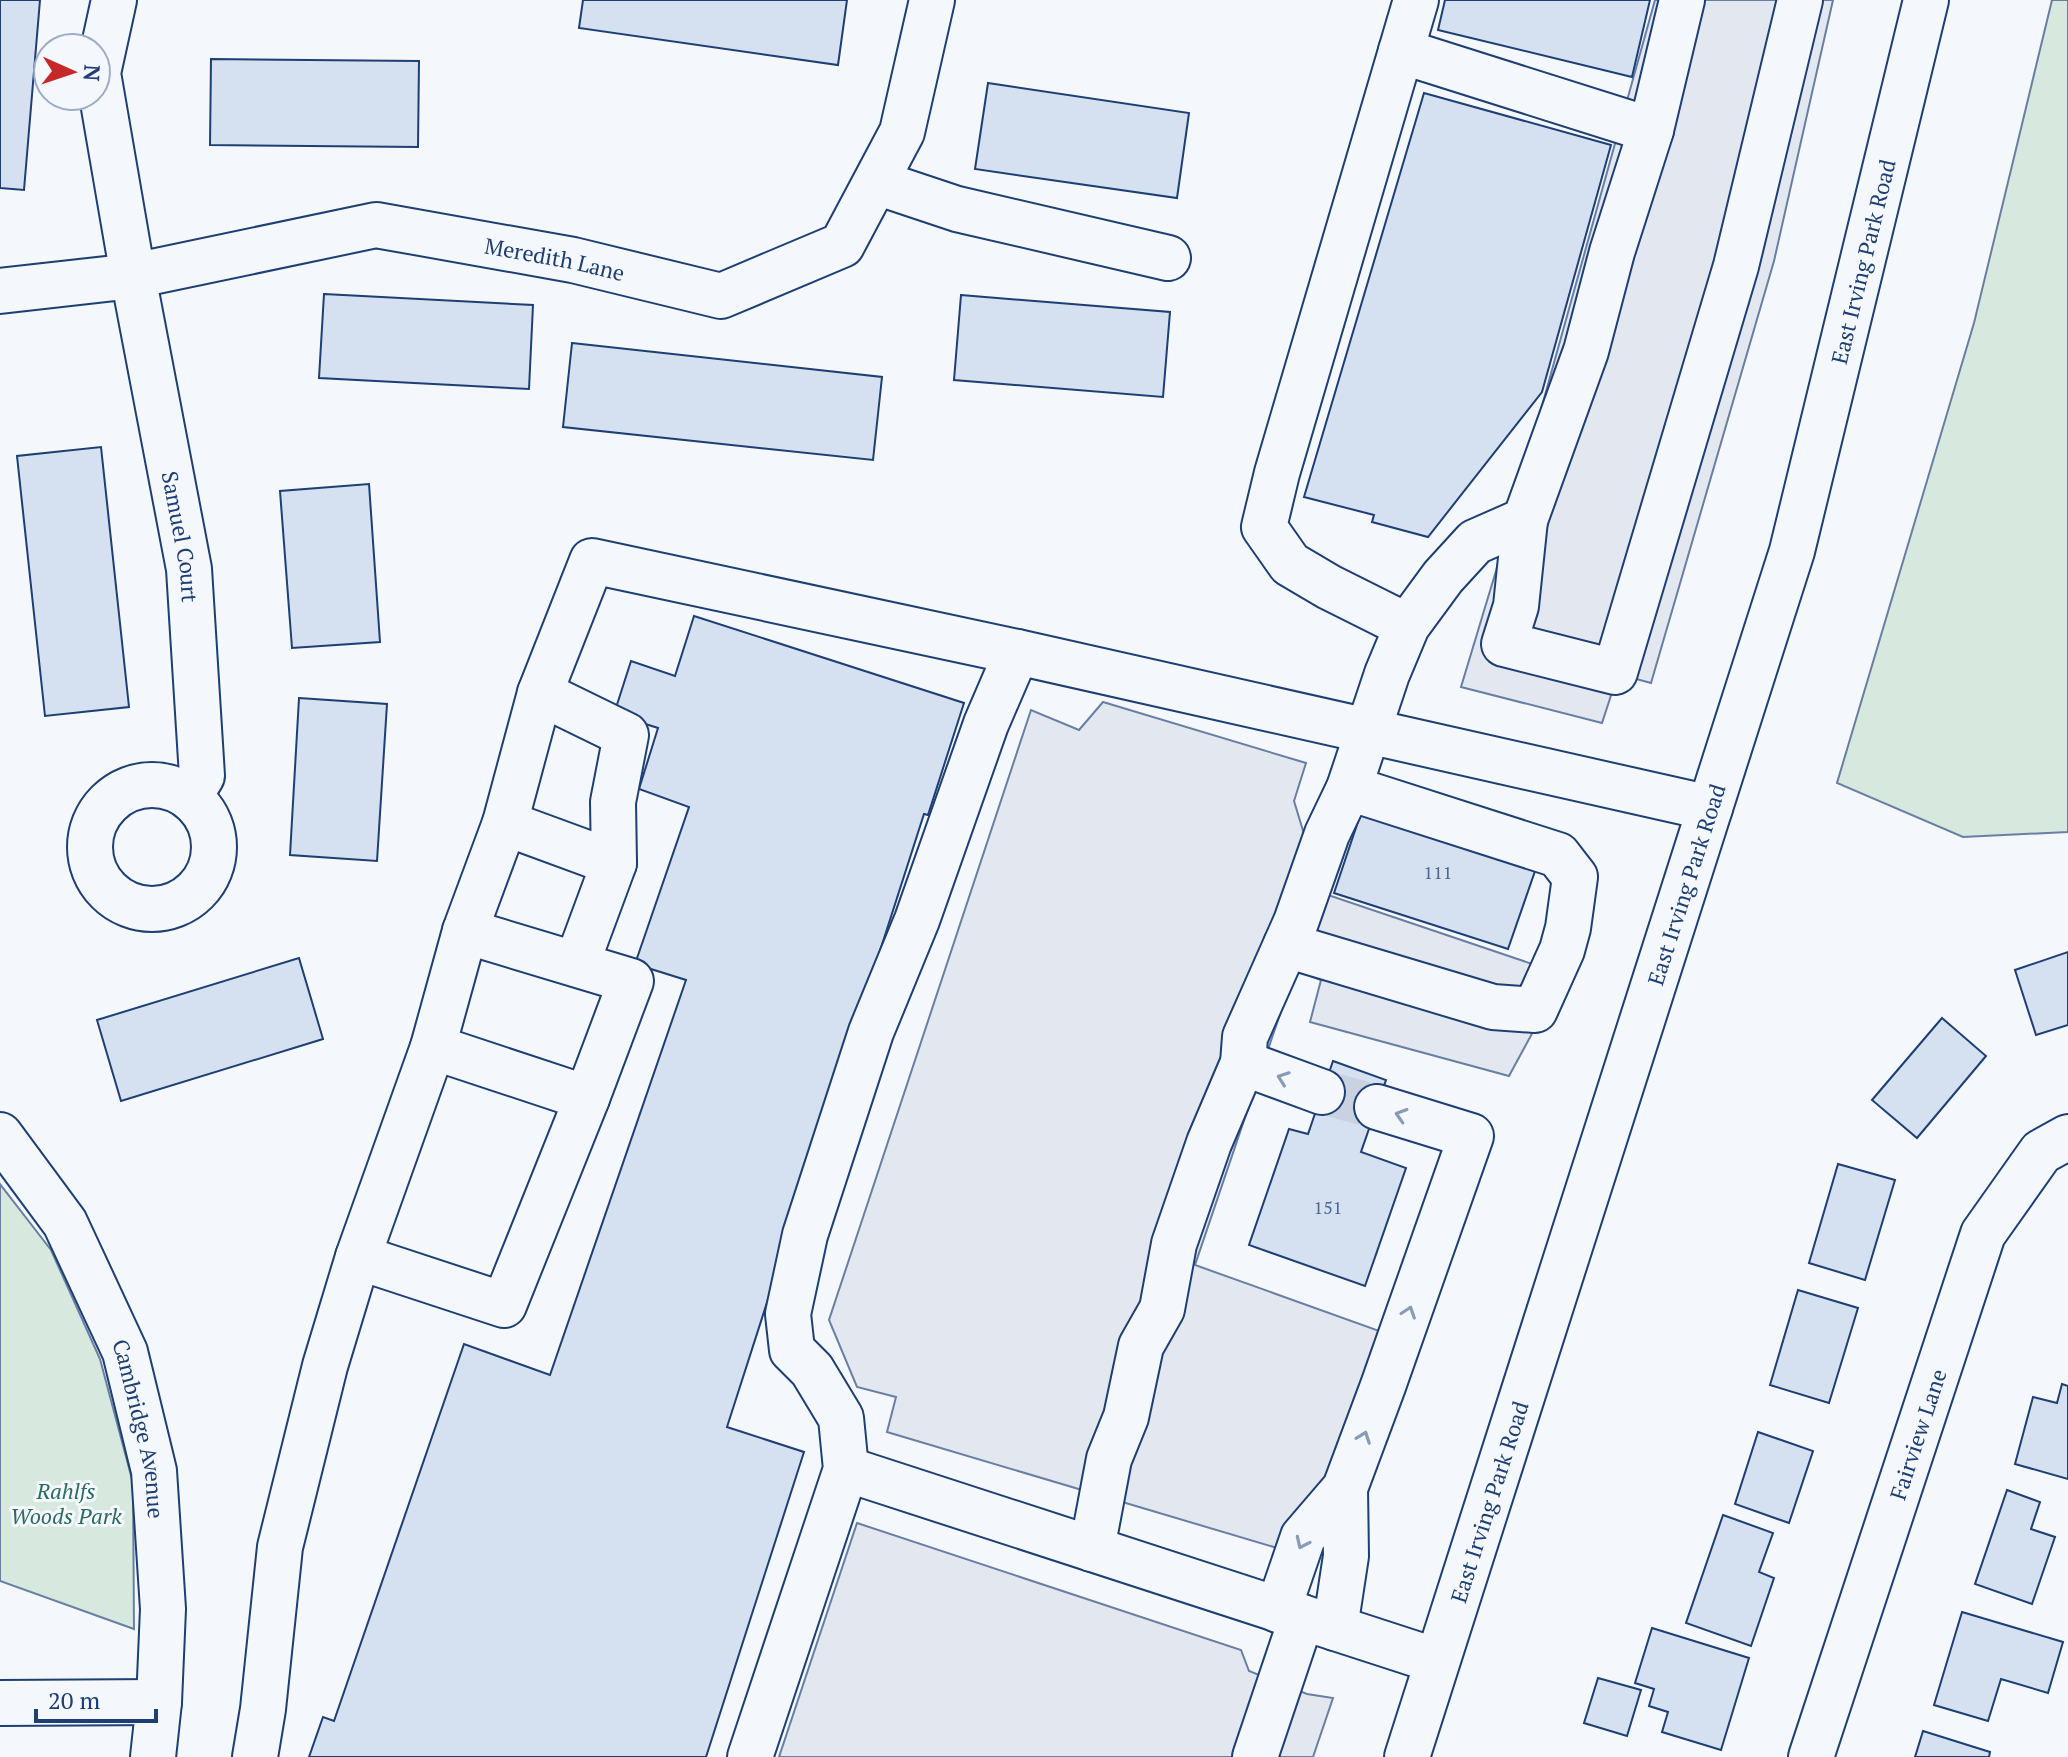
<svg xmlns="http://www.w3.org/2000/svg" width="2068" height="1757" viewBox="0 0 2068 1757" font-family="'PT Serif',serif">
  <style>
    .green { fill: #d7e8df; stroke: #687fa3; stroke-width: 2 }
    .parking { fill: #e3e8f0; stroke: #687fa3; stroke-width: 2 }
    .building { fill: #d5e0f0; stroke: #1d3f73; stroke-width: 2 }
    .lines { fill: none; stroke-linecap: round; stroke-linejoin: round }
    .minor-tunnel { stroke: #c9d2e0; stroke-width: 44; stroke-dasharray: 44 22; stroke-linecap: butt }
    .minor-casing { stroke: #1d3f73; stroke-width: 48 }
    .major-casing { stroke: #1d3f73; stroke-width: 48 }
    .minor { stroke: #f4f7fb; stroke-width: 44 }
    .major { stroke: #f4f7fb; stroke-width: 44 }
    .oneway { stroke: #889bb7 }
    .labels { text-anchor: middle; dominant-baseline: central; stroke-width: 6; stroke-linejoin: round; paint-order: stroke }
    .number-label { font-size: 18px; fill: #4b6792 }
    .street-label { font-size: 22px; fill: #1d3f73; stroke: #f4f7fb }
    .park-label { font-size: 22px; font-style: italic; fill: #2c6c60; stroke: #f4f7fb }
  </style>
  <rect width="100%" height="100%" fill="#f4f7fb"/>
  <!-- green -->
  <g class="green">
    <path d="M2052,0H2068V832L1963,837L1837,783L1974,323Z"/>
    <path d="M0,1184L51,1250L100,1359L133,1483L134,1629L0,1581Z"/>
  </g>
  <!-- parking -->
  <g class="parking">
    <path d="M1655,0H1833L1774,261L1651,683L1618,674L1602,723L1461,687L1496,571Z"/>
    <path d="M1103,702L1306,763L1294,801L1322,893L1559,973L1541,1017L1509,1076L1310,1022L1321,980L1295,970L1195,1265L1385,1333L1314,1559L887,1432L896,1397L857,1387L829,1320L1031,710L1079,730Z"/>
    <path d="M857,1523L1241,1650L1249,1671L1307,1694L1333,1698L1313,1757H779Z"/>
  </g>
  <!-- building -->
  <g class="building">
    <path d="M0,0H40L24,190L0,188Z"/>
    <path d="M583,0H847L838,65L579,28Z"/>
    <path d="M1445,0H1650L1632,77L1438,30Z"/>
    <path d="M211,59L419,61L418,147L210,145Z"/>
    <path d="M988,83L1189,113L1177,198L975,169Z"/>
    <path d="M1424,93L1611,145L1542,392L1428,537L1372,522L1374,515L1304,497Z"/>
    <path d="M324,294L533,305L529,389L319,378Z"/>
    <path d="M961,295L1170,312L1163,397L954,380Z"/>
    <path d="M572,343L882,377L873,460L563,427Z"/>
    <path d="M101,447L129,707L45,716L17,456Z"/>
    <path d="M369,484L380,642L292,648L280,491Z"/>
    <path d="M694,616L964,703L928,815L924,814L727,1427L804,1452L706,1757H309L323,1717L334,1721L464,1344L550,1375L686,980L635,964L689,807L639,789L658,728L614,714L631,661L675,676Z"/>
    <path d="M299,698L387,704L377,861L290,855Z"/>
    <path d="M1366,798L1542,851L1508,949L1334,893Z"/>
    <path d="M2068,952V1025L2036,1035L2015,970Z"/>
    <path d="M299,958L323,1039L121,1101L97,1020Z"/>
    <path d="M1942,1018L1986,1056L1917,1138L1872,1100Z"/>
    <path d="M1333,1061L1386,1080L1361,1152L1406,1168L1365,1286L1249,1245L1289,1129L1308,1134Z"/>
    <path d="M1838,1164L1895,1180L1865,1280L1809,1263Z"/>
    <path d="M1798,1290L1858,1308L1829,1403L1770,1385Z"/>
    <path d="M2062,1384L2068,1386V1479L2015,1464L2033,1397L2057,1403Z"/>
    <path d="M1758,1432L1813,1451L1789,1523L1735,1504Z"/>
    <path d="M2007,1490L2040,1502L2031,1529L2055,1537L2032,1604L1975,1584Z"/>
    <path d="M1723,1515L1773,1533L1759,1572L1774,1578L1751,1646L1686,1623Z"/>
    <path d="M1962,1612L2063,1642L2048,1693L2001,1679L1988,1721L1934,1705Z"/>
    <path d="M1652,1628L1749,1658L1721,1750L1662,1732L1668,1712L1649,1706L1654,1689L1635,1683Z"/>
    <path d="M1598,1678L1641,1690L1627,1736L1584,1723Z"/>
    <path d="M1923,1731L1990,1752L1989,1757H1915Z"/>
  </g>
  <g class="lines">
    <!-- minor-tunnel -->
    <path class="minor-tunnel" d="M1322,1092L1377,1107"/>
    <!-- minor casing -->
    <g class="minor-casing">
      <g id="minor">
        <path id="s1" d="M114,0L98,73L133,276L189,569L202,776L189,797"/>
        <path d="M1401,51L1651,130"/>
        <path d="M876,182L957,209L1168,258"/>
        <path id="s2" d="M0,291L133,276L376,225L573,260L721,296L842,245L902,132L932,0"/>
        <path d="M1525,520L1516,606L1504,644L1615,672L1736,266L1800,0"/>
        <path d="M1407,626L1329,587L1290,564L1264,527L1277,473L1416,0"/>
        <circle cx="152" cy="847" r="62"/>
        <path d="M505,823L540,693L592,561L1017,652"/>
        <path d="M1286,945L1493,1007L1535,1010L1562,950L1568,928L1575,877L1558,855L1349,788"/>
        <path d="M577,963L614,863"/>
        <path d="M433,1047L587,1098L631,981L465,931L505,823L614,863L613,802L626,735L540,693"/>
        <path d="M1243,1063L1322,1092"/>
        <path id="s3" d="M0,1135L65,1223L125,1352L154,1471L163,1609L159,1702L153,1757"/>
        <path d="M358,1257L504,1305L587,1098"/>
        <path d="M846,1469L1437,1661"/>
        <path d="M1092,1549L1109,1459L1126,1417L1141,1346L1162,1309L1174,1244L1209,1143L1243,1063L1245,1037L1296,922L1327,834L1349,788L1387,674L1407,626L1443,577L1475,542L1525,520L1586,351L1612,252L1651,130L1682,0"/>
        <path d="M1278,1610L1303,1537L1345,1488L1383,1386L1471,1136L1377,1107"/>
        <path d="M1335,1628L1346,1556L1345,1488"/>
        <path d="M0,1703L159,1702"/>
        <path d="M255,1757L263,1709L280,1547L325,1366L358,1257L433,1047L465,931"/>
        <path d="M750,1757L846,1469L841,1418L812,1370L792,1350L788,1314L805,1235L871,1032L917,920L986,724L1017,652L1710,808"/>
        <path d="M1255,1757L1302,1617"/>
        <path id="s4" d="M1811,1757L1983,1234L2041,1152L2068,1137"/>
      </g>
    </g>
    <!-- major casing -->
    <g class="major-casing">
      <g id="major">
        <path id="s5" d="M1407,1757L1792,551L1926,0"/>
      </g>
    </g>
    <!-- minor -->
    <use href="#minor" class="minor"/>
    <!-- major -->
    <use href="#major" class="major"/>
  </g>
  <!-- one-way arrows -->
  <defs><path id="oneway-chevron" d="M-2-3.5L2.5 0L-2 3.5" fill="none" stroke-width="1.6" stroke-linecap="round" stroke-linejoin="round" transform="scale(2)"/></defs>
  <g class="oneway">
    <use href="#oneway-chevron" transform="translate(1283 1078) rotate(-160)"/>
    <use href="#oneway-chevron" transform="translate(1401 1115) rotate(-163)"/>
    <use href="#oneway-chevron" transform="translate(1409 1312) rotate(-71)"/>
    <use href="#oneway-chevron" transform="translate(1364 1437) rotate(-70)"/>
    <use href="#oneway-chevron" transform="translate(1302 1543) rotate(115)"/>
  </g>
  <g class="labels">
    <!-- number labels -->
    <g class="number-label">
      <text x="1438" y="872">111</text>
      <text x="1328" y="1207">151</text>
    </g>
    <!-- street labels -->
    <g class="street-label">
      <text stroke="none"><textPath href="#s2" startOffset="564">Meredith Lane</textPath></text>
      <text stroke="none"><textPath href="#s5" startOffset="1564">East Irving Park Road</textPath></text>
      <text stroke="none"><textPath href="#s1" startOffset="546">Samuel Court</textPath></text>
      <text stroke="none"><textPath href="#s5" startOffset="916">East Irving Park Road</textPath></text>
      <text stroke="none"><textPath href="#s3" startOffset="330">Cambridge Avenue</textPath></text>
      <text stroke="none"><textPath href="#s4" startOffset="340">Fairview Lane</textPath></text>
      <text stroke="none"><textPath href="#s5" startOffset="268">East Irving Park Road</textPath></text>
    </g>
    <!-- park labels -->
    <g class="park-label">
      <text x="66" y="1490">Rahlfs<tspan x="66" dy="25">Woods Park</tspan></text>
    </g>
  </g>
  <!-- north arrow -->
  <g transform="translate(72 72) rotate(93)"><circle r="38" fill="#f4f7fb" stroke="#9eadc5" stroke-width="2"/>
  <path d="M0-6L14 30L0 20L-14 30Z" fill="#c62828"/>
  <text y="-12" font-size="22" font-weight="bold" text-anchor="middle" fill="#1d3f73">N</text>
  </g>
  <!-- scale -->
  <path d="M36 1709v12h120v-12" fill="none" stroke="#1d3f73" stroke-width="4"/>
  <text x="48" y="1709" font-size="24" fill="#1d3f73" stroke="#f4f7fb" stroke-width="6" paint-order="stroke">20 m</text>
</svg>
